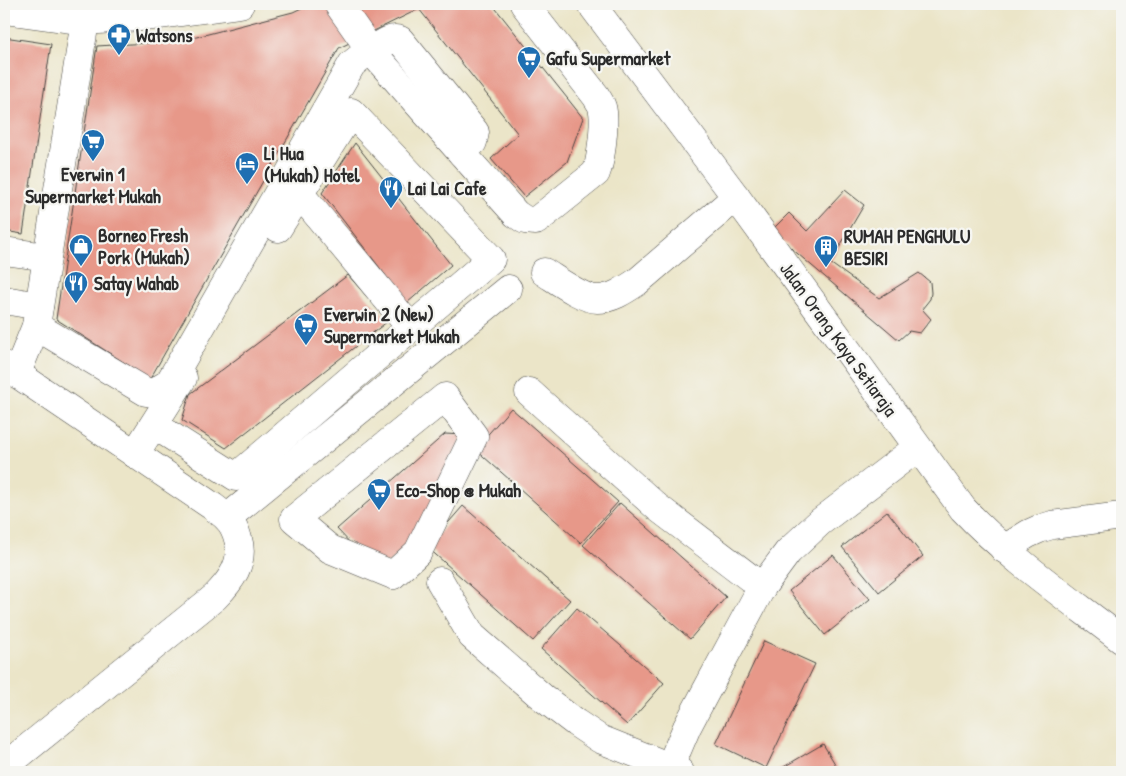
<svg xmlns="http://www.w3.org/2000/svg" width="1126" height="776" viewBox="0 0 1126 776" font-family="'Patrick Hand',sans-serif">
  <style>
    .building { fill: #e79889 }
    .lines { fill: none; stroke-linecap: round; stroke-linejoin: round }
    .minor-casing { stroke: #484743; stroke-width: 29 }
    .minor { stroke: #fff; stroke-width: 28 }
    .labels { text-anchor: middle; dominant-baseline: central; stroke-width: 4.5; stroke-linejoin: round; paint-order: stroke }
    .poi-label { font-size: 19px; font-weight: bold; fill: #2b2b2b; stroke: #f6f6f2; text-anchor: start }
    .street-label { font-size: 19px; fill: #2b2b2b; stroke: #f6f6f2 }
  </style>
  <rect width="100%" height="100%" fill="#f6f6f2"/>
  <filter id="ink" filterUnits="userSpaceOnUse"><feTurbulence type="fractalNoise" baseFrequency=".02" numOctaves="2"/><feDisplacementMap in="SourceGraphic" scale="10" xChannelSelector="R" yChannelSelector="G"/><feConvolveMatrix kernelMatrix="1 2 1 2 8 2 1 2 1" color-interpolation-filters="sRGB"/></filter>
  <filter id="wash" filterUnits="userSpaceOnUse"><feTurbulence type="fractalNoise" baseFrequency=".0096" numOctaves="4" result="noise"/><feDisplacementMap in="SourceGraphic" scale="20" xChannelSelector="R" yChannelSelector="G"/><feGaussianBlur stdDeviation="1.12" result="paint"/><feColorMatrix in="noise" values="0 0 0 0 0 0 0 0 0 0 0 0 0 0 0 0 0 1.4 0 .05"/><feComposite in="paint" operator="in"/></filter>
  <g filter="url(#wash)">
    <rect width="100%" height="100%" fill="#ebe5c8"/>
    <g id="blocks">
      <!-- building -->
      <g class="building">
        <path d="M310,4H492L583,118L567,162L524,197L491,159L518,134L419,9L339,48L150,379L56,319L97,46L181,41L293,12Z"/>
        <path d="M4,37L51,44L23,234L4,231Z"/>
        <path d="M355,143L451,265L407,303L322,193Z"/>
        <path d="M845,190L864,205L830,263L879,298L919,273L930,282L931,293L930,299L922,309L931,319L920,333L909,331L899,340L771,231L789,213L807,231Z"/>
        <path d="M348,275L388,321L226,448L182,420L190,394Z"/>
        <path d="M511,408L618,502L581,543L475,449Z"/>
        <path d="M445,434L463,435L417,540L387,564L353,546L337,529Z"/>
        <path d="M620,503L726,597L690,639L583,545Z"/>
        <path d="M463,506L570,600L533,641L427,547Z"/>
        <path d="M887,511L923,556L879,592L842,547Z"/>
        <path d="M833,555L870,599L825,635L789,591Z"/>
        <path d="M577,608L664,683L627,725L541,649Z"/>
        <path d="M764,641L815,664L766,768L716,744Z"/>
        <path d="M823,744L840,772H775Z"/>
      </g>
    </g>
  </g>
  <g filter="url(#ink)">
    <use href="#blocks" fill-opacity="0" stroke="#484743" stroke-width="1"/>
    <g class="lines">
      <!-- minor casing -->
      <g class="minor-casing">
        <g id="minor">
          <path d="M338,4L371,51C380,46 390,36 400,40L475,132L473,142L462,153"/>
          <path d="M591,4L736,197L963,509C1010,559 1068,598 1122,640"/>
          <path d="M4,10L85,21L153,16L240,4"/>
          <path d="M300,194L411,328"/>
          <path d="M4,251L47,257"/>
          <path d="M544,272C557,280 583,299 597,299C612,299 625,290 637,282L736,197"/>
          <path d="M4,300L39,306"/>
          <path d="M36,326L146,392L153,393L169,383L352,64L362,56L371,51L516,214L525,220L536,221L596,173C601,161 606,120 602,107C601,103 598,100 596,96L524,4"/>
          <path d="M4,365L212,506C217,510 223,514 227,518C233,524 236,531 238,539C245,562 231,581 215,597L4,767"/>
          <path d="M17,373L36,326L85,21L87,4"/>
          <path d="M529,392L657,507L762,587"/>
          <path d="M445,397L474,436L418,552L393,575L330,549L294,519Z"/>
          <path d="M154,425L236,477L491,259L351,112L278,228"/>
          <path d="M135,454L183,378"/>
          <path d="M227,518L508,289"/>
          <path d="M1004,549L1028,534L1039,529L1052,525L1122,516"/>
          <path d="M440,581L472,636L542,697L576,723L600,739L670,767"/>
          <path d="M680,772L670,767L687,727L705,693L762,587L788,552L820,522L917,448"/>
        </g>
      </g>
      <!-- minor -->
      <use href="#minor" class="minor"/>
    </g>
  </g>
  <!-- icons -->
  <defs>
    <g id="pharmacy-pin" transform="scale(1.25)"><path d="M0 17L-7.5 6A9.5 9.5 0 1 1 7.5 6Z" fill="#1f6fb2" stroke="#f6f6f2"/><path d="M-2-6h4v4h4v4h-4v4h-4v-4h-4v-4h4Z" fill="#fff"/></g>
    <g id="supermarket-pin" transform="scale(1.25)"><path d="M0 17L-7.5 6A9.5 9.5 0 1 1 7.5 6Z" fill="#1f6fb2" stroke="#f6f6f2"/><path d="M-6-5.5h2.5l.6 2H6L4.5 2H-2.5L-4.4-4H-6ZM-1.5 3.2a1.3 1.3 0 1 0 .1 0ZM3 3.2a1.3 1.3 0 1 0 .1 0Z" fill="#fff"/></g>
    <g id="hotel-pin" transform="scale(1.25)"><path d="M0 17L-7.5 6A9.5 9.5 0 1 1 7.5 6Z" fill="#1f6fb2" stroke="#f6f6f2"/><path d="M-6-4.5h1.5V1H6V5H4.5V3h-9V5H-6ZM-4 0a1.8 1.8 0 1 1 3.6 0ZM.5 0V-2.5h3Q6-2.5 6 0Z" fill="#fff"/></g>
    <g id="restaurant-pin" transform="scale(1.25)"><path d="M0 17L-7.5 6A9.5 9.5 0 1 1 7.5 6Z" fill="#1f6fb2" stroke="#f6f6f2"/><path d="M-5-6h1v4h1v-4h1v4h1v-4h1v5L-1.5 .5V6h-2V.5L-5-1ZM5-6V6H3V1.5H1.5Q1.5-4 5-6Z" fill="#fff"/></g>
    <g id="shop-pin" transform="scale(1.25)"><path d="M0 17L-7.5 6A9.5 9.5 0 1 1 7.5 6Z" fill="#1f6fb2" stroke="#f6f6f2"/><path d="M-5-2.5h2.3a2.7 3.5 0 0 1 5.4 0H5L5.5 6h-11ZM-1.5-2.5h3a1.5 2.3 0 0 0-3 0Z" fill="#fff"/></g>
    <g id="building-pin" transform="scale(1.25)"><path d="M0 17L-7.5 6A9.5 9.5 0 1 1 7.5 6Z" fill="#1f6fb2" stroke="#f6f6f2"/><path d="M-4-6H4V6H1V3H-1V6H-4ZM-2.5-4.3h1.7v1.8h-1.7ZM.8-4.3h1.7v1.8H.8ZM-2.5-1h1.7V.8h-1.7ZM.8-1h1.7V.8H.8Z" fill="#fff"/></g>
  </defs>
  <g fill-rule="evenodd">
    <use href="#pharmacy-pin" x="119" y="35"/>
    <use href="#supermarket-pin" x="529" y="58"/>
    <use href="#supermarket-pin" x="93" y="141"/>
    <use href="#hotel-pin" x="247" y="164"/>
    <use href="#restaurant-pin" x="391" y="188"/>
    <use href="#shop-pin" x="81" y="246"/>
    <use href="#building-pin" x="826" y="247"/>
    <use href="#restaurant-pin" x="76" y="283"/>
    <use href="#supermarket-pin" x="306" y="325"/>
    <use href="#supermarket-pin" x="379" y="490"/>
  </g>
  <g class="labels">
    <!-- poi labels -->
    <g class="poi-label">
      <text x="136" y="35">Watsons</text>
      <text x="546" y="58">Gafu Supermarket</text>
      <text x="264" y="153">Li Hua<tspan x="264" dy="22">(Mukah) Hotel</tspan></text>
      <text x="93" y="174" text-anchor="middle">Everwin 1<tspan x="93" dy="22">Supermarket Mukah</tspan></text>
      <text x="408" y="188">Lai Lai Cafe</text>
      <text x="98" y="235">Borneo Fresh<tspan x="98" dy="22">Pork (Mukah)</tspan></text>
      <text x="844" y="236">RUMAH PENGHULU<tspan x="844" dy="22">BESIRI</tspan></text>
      <text x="94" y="283">Satay Wahab</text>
      <text x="324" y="314">Everwin 2 (New)<tspan x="324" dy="22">Supermarket Mukah</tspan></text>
      <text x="396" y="490">Eco-Shop @ Mukah</text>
    </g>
    <!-- street labels -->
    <g class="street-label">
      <text transform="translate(839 339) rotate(54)">Jalan Orang Kaya Setiaraja</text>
    </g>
  </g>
  <!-- margin -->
  <rect width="1126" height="776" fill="none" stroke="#f6f6f2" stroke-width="20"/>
</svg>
